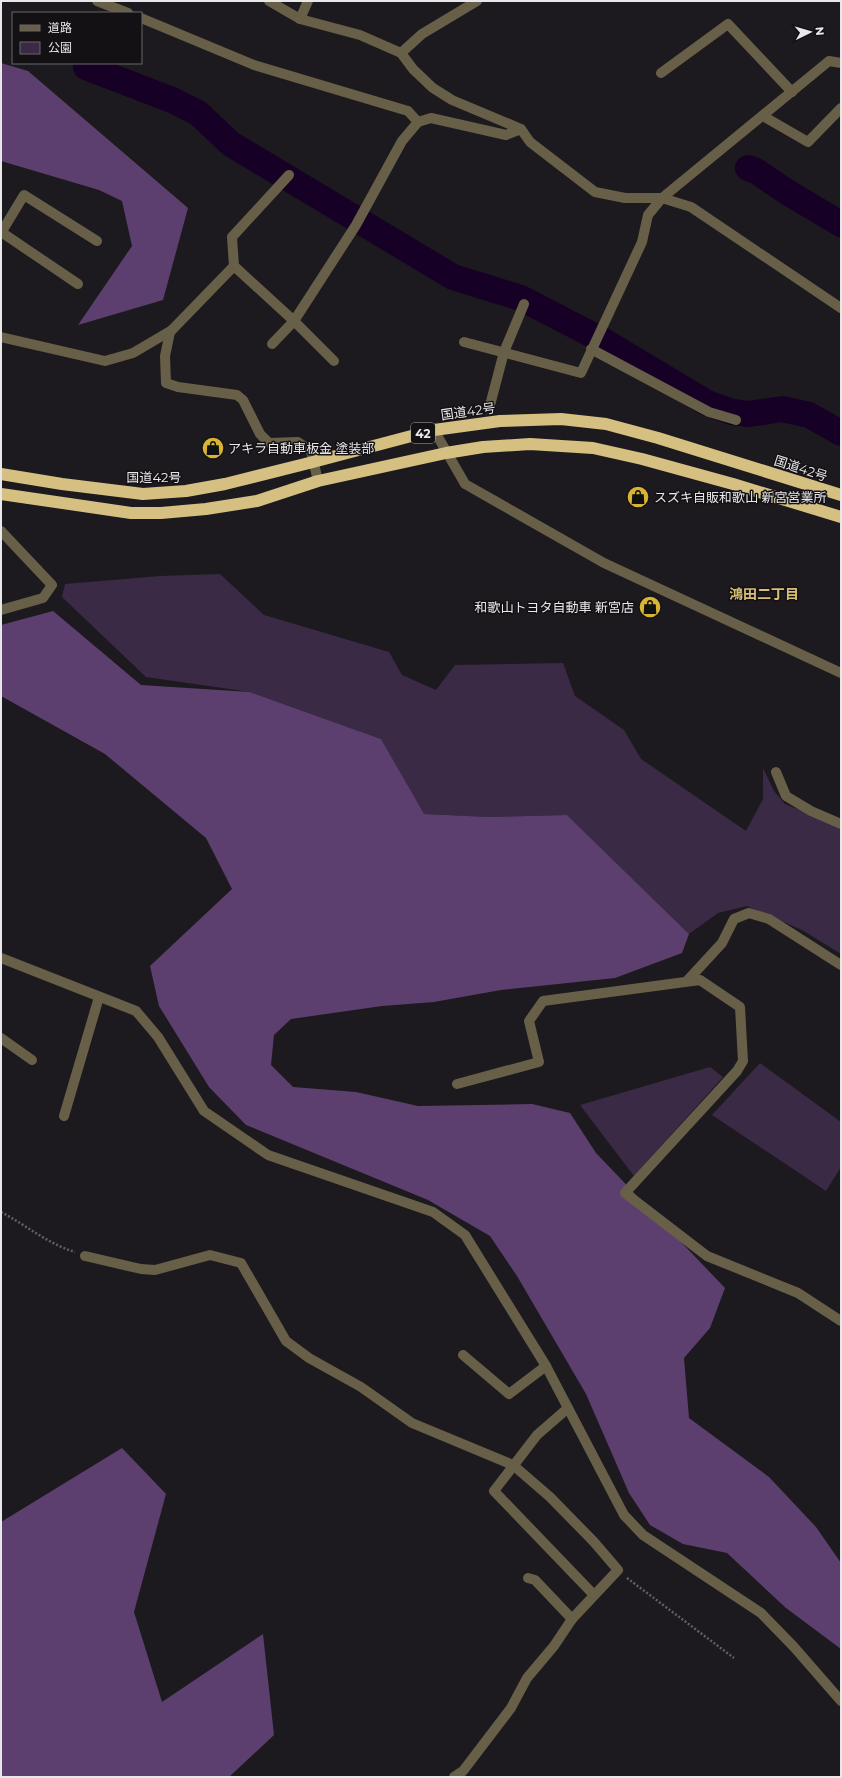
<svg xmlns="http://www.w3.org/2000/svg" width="842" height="1778" viewBox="0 0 842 1778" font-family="Montserrat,'Noto Sans JP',sans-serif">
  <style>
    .green { fill: #3a2a46 }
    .forest { fill: #5c3f6f }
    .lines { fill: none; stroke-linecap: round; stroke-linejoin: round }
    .river { stroke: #170025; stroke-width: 26 }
    .path { stroke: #626063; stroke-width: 2.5; stroke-dasharray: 2 2; stroke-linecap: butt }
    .minor { stroke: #675f47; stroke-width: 10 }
    .highway { stroke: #d5c081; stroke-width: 12 }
    .labels { text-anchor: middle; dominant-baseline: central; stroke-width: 3; stroke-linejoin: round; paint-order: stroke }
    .shield { fill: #131114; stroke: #a8a7a9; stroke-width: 1 }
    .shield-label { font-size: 12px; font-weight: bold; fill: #e8e7e9 }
    .street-label { font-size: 13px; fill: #e8e7e9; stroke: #131114 }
    .poi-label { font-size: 13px; fill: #e8e7e9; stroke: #131114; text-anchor: start }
    .neighbourhood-label { font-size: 14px; font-weight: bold; fill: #d8bf73; stroke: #131114 }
  </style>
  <rect width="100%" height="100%" fill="#1c1a1e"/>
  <!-- green -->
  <g class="green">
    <path d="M220,574L264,615L389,652L402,675L436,690L455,665L563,663L575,696L624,730L641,759L746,831L763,799V768L774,791L785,804L841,827V954L802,930L747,906L718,913L689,934L567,815L489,817L423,814L381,739L250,692L146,677L62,597L65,584L160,576Z"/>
    <path d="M760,1063L841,1122V1167L826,1191L712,1115Z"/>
    <path d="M710,1067L723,1077L634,1176L580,1105Z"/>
  </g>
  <!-- forest -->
  <g class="forest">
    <path d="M1,63L28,71L188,208L163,300L78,325L132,246L122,201L99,190L1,161Z"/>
    <path d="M53,611L141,685L250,692L381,739L424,814L489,817L567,815L689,934L682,953L615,978L501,990L434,1002L382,1006L291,1019L274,1035L271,1065L293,1087L356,1092L418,1106L532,1104L570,1113L596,1153L725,1288L710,1328L684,1358L689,1418L769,1477L816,1527L841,1563V1649L786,1608L727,1553L683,1544L650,1525L629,1493L586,1394L517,1276L490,1236L428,1200L246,1125L209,1087L159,1006L150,966L232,889L206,838L105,754L1,696V625Z"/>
    <path d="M122,1448L166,1494L134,1612L162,1702L263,1634L274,1735L229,1777H1V1522Z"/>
  </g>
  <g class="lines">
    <!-- river -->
    <g class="river">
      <path d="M86,67L172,100L198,113L231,144L453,277L521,298L602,340L707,403L732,412L749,414L782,409L809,415L841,433"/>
      <path d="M748,168L756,171L787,192L841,224"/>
    </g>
    <!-- path -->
    <g class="path">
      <path d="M1,1212C26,1225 48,1244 75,1252"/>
      <path d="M627,1578L734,1658"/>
    </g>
    <!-- minor -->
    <g class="minor">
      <path d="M97,1L128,13"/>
      <path d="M269,1L300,19L360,35L401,53L413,69L433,88L452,100L521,129L530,142L595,192L625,198H662L691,207L841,308"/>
      <path d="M141,18L254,65L408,111L418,122"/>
      <path d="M300,19L308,1"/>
      <path d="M401,53L422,34L477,1"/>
      <path d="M661,73L728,24L792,92"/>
      <path d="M763,116L808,142L841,108"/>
      <path d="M1,232L78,284"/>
      <path d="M1,233L24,195L97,241"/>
      <path d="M234,266L232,237L289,175"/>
      <path d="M1,337L105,361L133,353L172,330"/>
      <path d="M464,342L581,373L642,242L648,215L662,198L829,61L841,63"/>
      <path d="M272,344L294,321L334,361"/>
      <path d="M591,349L709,412L736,420"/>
      <path d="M489,409L504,352L524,304"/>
      <path d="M434,430L465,484L604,563L841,673"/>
      <path d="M318,481L311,451L298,442L269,443L260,434L243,400L237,395L178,387L166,383L165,356L170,332L234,266L294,321L356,225L402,141L418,122L431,118L506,135L521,129"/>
      <path d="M1,531L52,585L43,598L1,610"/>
      <path d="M776,772L786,796L811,811L841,824"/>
      <path d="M1,958L136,1011L158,1037L204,1111L268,1155L433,1212L465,1235L546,1366L624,1515L643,1535L761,1613L794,1647L841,1701"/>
      <path d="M687,981L722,943L734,919L749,913L769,919L841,965"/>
      <path d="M1,1038L32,1060"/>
      <path d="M457,1084L539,1062L529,1021L543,1001L700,980L740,1007L743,1061L737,1071L625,1193L707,1256L798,1293L841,1321"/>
      <path d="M64,1116L99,997"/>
      <path d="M85,1256L141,1269L155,1270L210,1255L241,1263L286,1341L309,1358L361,1387L412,1423L513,1465L550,1497L594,1542L618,1570L572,1619L535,1580L528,1578"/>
      <path d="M463,1355L509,1394L546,1366"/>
      <path d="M568,1408L537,1435L494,1491L594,1595"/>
      <path d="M454,1777L463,1771L511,1708L527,1678L554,1646L572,1619"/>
    </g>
    <!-- highway -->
    <g class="highway">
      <path d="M1,474L62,484L143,494L186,491L225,484L313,462L434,430L500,421L561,419L606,424L658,438L841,495"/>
      <path d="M1,494L131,513H161L206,509L257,501L318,481L446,453L483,447L530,444L593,448L642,459L733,484L841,517"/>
    </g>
  </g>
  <!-- icons -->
  <defs>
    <g id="shop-disc" transform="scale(1.15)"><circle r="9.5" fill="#d8b434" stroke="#131114"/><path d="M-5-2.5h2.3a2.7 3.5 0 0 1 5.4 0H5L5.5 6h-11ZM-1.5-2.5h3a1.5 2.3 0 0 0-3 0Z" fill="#111"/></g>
  </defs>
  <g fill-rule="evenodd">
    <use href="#shop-disc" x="213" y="448"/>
    <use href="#shop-disc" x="638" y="497"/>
    <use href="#shop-disc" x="650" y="607"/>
  </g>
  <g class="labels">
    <!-- shield labels -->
    <rect class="shield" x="411" y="423" width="24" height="20" rx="3"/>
    <g class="shield-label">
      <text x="423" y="433">42</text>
    </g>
    <!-- street labels -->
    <g class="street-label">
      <text transform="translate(468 411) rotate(-8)">国道42号</text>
      <text transform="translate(801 468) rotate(18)">国道42号</text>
      <text x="154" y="477">国道42号</text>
    </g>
    <!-- poi labels -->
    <g class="poi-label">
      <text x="228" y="448">アキラ自動車板金 塗装部</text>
      <text x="654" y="497">スズキ自販和歌山 新宮営業所</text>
      <text x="634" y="607" text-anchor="end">和歌山トヨタ自動車 新宮店</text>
    </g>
    <!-- neighbourhood labels -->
    <g class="neighbourhood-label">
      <text x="764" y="594">鴻田二丁目</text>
    </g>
  </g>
  <!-- border -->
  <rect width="842" height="1778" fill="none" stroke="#e8e7e9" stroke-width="4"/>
  <!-- legend -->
  <rect x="12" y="12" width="130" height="52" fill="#131114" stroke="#686769"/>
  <rect x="20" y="25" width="20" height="6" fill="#675f47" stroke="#686769"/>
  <text x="48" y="32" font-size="12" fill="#e8e7e9">道路</text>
  <rect x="20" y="42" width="20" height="12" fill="#3a2a46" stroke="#686769"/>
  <text x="48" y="52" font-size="12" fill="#e8e7e9">公園</text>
  <!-- north arrow -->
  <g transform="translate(810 32) rotate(85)" stroke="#131114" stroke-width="3" paint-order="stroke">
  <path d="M0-3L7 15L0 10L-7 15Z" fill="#e8e7e9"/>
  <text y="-6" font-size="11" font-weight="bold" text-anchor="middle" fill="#e8e7e9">N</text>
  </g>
</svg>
